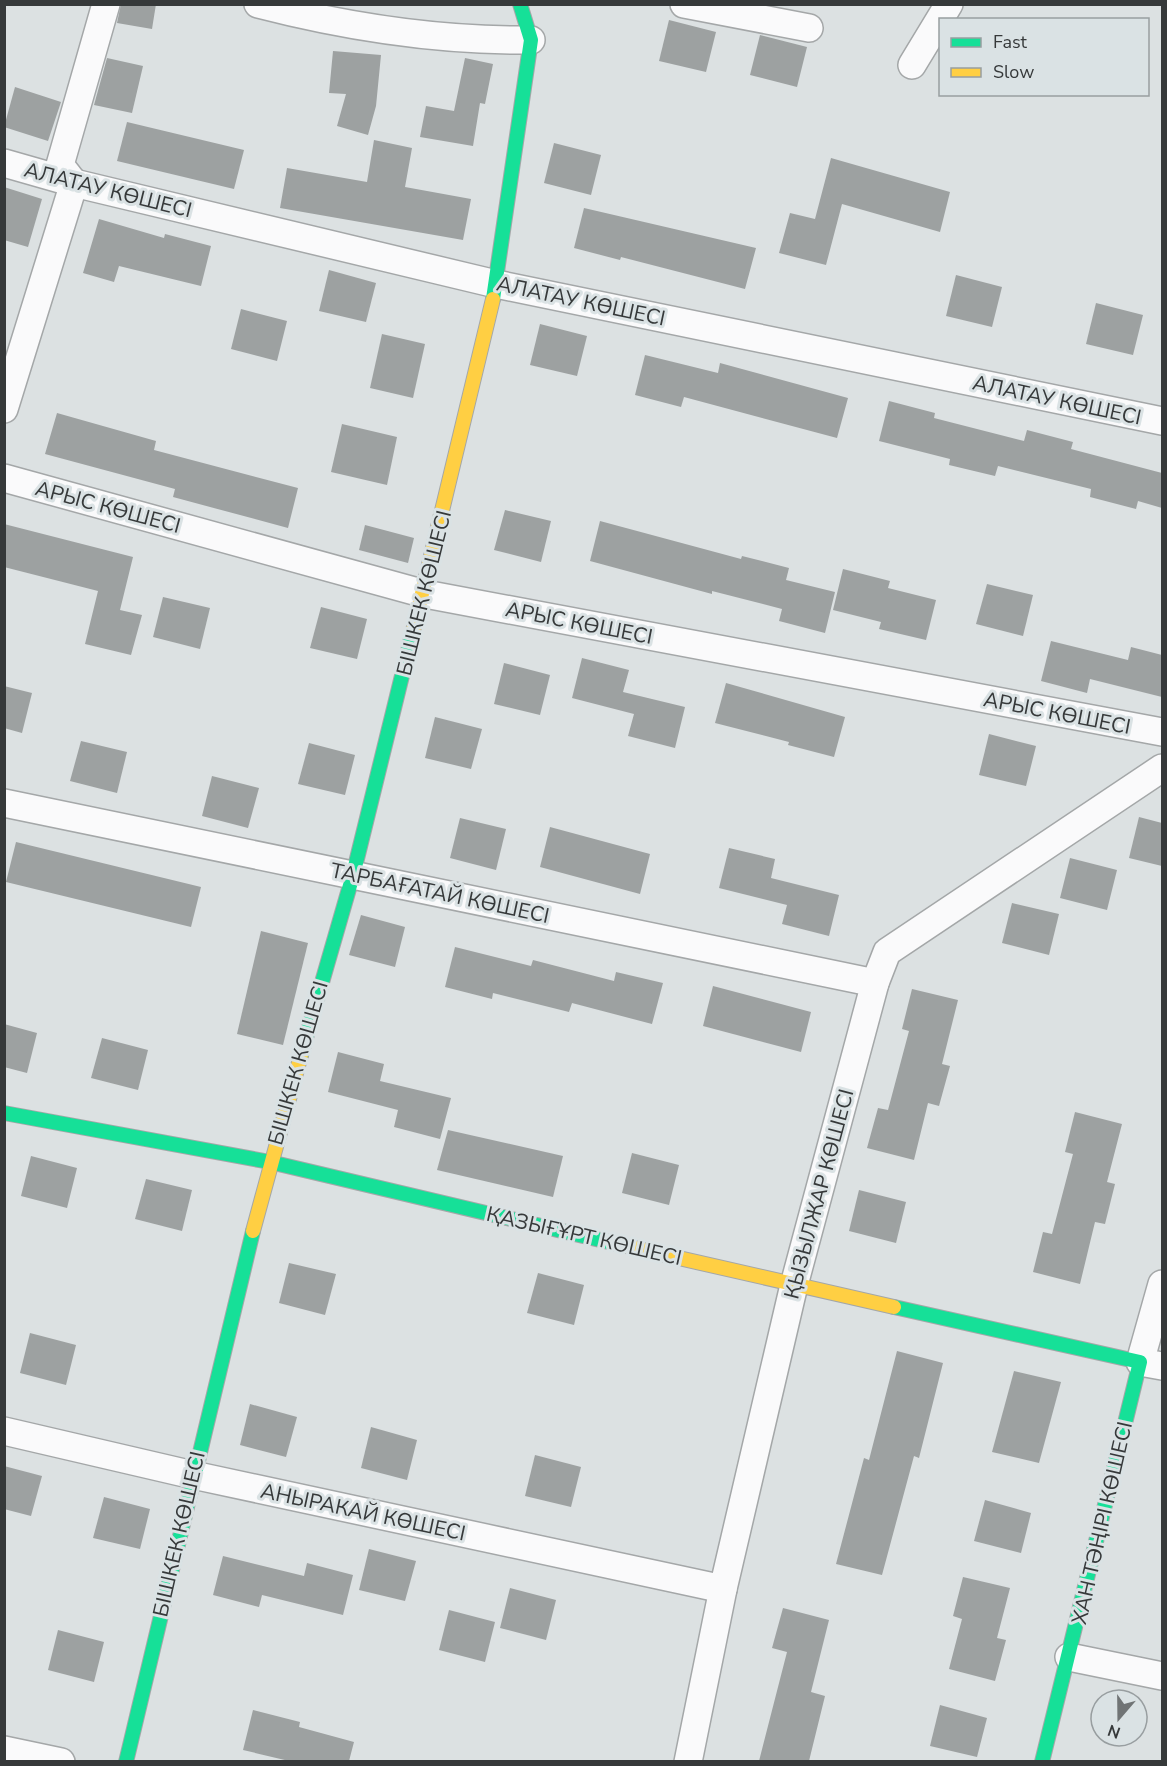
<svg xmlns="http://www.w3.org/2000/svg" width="1167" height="1766" viewBox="0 0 1167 1766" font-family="'Nunito Sans',sans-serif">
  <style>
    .building { fill: #9da1a1 }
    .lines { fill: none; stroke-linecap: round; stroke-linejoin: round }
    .street-casing { stroke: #a4a7a8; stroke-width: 30 }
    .fast-casing { stroke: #a4a7a8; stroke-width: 16 }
    .slow-casing { stroke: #a4a7a8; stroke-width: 16 }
    .street { stroke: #fafafb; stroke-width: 27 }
    .fast { stroke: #16e098; stroke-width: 14 }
    .slow { stroke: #ffcf43; stroke-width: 14 }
    .labels { text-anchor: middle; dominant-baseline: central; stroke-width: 6; stroke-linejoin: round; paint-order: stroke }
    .street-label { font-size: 21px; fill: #36393a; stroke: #dae2e4 }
  </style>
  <rect width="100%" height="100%" fill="#dce1e2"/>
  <!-- building -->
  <g class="building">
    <path d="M121,4H156L152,29L117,23Z"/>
    <path d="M669,20L716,32L706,72L659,61Z"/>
    <path d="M760,35L807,47L797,87L750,75Z"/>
    <path d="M333,51L381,55L376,106L368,135L337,126L346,94L329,93Z"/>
    <path d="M107,58L143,66L132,113L94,105Z"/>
    <path d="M465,58L493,64L485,104L480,103L473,146L420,137L426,106L454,111Z"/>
    <path d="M15,87L61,102L48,141L4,127Z"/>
    <path d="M127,122L244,150L234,189L117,161Z"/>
    <path d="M374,140L412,148L405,187L471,199L463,240L280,208L287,168L367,182Z"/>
    <path d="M554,143L601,155L591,195L544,183Z"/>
    <path d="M831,158L950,192L940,232L842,204L826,265L779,253L790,213L815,219Z"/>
    <path d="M4,187L42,199L28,247L4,240Z"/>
    <path d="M584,208L756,248L745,289L621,257L620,260L574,248Z"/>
    <path d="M99,219L164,238L165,234L211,246L201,286L119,266L114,282L83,273Z"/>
    <path d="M329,270L376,283L366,322L319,311Z"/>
    <path d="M956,275L1002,287L992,327L946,316Z"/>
    <path d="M1096,303L1143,315L1133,355L1086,344Z"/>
    <path d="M241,309L287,321L277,361L231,349Z"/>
    <path d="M540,324L587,336L577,376L530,365Z"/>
    <path d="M382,334L425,344L413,398L370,388Z"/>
    <path d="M645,355L718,373L720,363L848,398L837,438L684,397L681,407L635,395Z"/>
    <path d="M889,401L935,413L934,418L1024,441L1027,430L1073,442L1071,449L1162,473V508L1138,501L1136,509L1090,497L1091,489L998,466L995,476L949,465L950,459L879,441Z"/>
    <path d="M57,413L156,441L154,450L298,488L288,528L173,497L175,489L45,454Z"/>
    <path d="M342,424L397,437L387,485L331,472Z"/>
    <path d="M505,510L551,521L541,562L494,550Z"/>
    <path d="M600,521L741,559L742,556L789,568L786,580L835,592L825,633L779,621L782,609L712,591V594L590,561Z"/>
    <path d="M4,524L133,557L120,610L142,615L131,655L85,644L98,591L4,567Z"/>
    <path d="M365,525L414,538L408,563L359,550Z"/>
    <path d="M843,569L890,581L888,588L936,600L926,640L879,629L881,622L833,610Z"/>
    <path d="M987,584L1033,595L1023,636L976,624Z"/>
    <path d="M163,597L210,608L200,649L153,637Z"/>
    <path d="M321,607L367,619L357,659L310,648Z"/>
    <path d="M1051,641L1128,660L1131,647L1162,655V697L1090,679L1087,693L1041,681Z"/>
    <path d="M582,658L629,670L623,692L685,707L675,748L628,736L634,714L572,698Z"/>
    <path d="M504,663L550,675L540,715L494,704Z"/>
    <path d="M726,683L845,717L834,757L788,745L789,742L715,723Z"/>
    <path d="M4,686L32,693L22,733L4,728Z"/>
    <path d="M435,717L482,729L471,769L425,758Z"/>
    <path d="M989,734L1036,746L1026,786L979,775Z"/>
    <path d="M81,741L127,752L117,793L70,781Z"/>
    <path d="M309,743L355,755L345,795L298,784Z"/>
    <path d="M212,776L259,788L248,828L202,816Z"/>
    <path d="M1139,817L1162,823V866L1129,858Z"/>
    <path d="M460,818L506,829L496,870L450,858Z"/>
    <path d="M550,827L650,854L640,894L540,867Z"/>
    <path d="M16,842L201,887L191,927L6,882Z"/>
    <path d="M729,848L775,859L771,878L839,895L829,936L782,924L787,905L719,888Z"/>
    <path d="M1070,858L1117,870L1107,910L1060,898Z"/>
    <path d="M1012,903L1059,914L1049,955L1002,943Z"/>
    <path d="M361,915L405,927L395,967L349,955Z"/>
    <path d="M261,931L308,943L283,1045L237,1034Z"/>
    <path d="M455,947L531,966L533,960L614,981L616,972L663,983L652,1024L572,1003L569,1012L493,993L492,999L445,987Z"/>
    <path d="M713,986L811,1012L801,1052L703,1026Z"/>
    <path d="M912,989L958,1000L942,1064L950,1066L939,1106L928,1103L914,1160L867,1148L878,1108L888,1110L909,1031L902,1029Z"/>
    <path d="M4,1024L37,1033L27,1073L4,1067Z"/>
    <path d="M102,1038L148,1050L138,1090L91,1078Z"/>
    <path d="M338,1052L384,1064L380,1081L451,1098L440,1139L394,1127L398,1110L328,1092Z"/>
    <path d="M1075,1112L1122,1124L1107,1182L1115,1184L1105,1224L1095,1222L1080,1284L1033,1272L1043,1232L1052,1234L1073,1154L1065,1152Z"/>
    <path d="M448,1130L563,1156L553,1197L437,1170Z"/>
    <path d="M632,1153L679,1165L669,1205L622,1193Z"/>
    <path d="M31,1156L77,1168L67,1208L21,1196Z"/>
    <path d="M146,1179L192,1190L182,1231L135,1219Z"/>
    <path d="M859,1190L906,1202L896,1243L849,1231Z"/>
    <path d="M289,1263L336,1274L325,1315L279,1303Z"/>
    <path d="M538,1273L584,1285L574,1325L527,1313Z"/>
    <path d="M30,1333L76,1345L66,1385L20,1373Z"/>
    <path d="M897,1351L943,1363L919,1458L914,1456L882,1575L836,1564L864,1458L869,1460Z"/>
    <path d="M1014,1371L1061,1382L1039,1463L992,1452Z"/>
    <path d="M250,1404L297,1417L286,1457L240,1445Z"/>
    <path d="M371,1427L417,1440L407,1480L361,1468Z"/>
    <path d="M535,1455L581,1467L571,1507L525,1496Z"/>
    <path d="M4,1466L42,1476L31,1516L4,1509Z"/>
    <path d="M104,1497L150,1509L140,1549L93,1538Z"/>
    <path d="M985,1500L1031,1513L1021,1553L974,1541Z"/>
    <path d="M369,1549L416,1561L405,1601L359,1590Z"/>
    <path d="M223,1556L304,1576L307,1563L353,1575L343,1615L262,1595L259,1607L213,1595Z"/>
    <path d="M963,1577L1010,1588L997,1638L1006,1640L995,1681L949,1669L962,1619L953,1616Z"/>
    <path d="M510,1588L556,1600L546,1640L500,1628Z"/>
    <path d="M783,1608L829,1620L811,1692L825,1696L809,1761H759L787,1652L772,1648Z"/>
    <path d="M449,1610L495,1622L485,1662L439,1650Z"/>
    <path d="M58,1630L104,1642L94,1682L48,1670Z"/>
    <path d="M940,1705L987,1718L977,1757L930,1746Z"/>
    <path d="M253,1710L300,1722L299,1727L354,1742L349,1761H289L243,1750Z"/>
  </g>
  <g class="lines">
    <!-- street casing -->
    <g class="street-casing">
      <g id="street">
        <path d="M258,4C347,27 439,41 531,40"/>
        <path d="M684,4L809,28"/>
        <path d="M912,65L949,4"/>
        <path d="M4,163L74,183L496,284L1162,421"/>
        <path d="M4,409L74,183L60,165L106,4"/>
        <path d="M4,478L425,594L1162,732"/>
        <path d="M4,803L875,983"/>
        <path d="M1162,1284L1140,1362L1162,1366"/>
        <path d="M4,1431L193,1475L723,1589"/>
        <path d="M1069,1657L1162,1676"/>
        <path d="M4,1750L61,1762"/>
        <path d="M688,1762L723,1589L794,1285L875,983L887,952L1162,768"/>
      </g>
    </g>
    <!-- fast casing -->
    <g class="fast-casing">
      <g id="fast">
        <path d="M493,299L531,40L520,4"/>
        <path d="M301,1055L353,875L413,631"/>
        <path d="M4,1113L270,1162L613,1243"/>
        <path d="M894,1307L1140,1362L1042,1762"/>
        <path d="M126,1762L253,1231"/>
      </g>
    </g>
    <!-- slow casing -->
    <g class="slow-casing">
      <g id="slow">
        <path d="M413,631L493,299"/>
        <path d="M253,1231L301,1055"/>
        <path d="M613,1243L894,1307"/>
      </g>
    </g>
    <!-- street -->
    <use href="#street" class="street"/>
    <!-- fast -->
    <use href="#fast" class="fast"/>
    <!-- slow -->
    <use href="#slow" class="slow"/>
  </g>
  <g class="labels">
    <!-- street labels -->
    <g class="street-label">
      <text transform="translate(108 190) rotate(14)">АЛАТАУ КӨШЕСІ</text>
      <text transform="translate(581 301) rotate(12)">АЛАТАУ КӨШЕСІ</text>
      <text transform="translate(1057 400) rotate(12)">АЛАТАУ КӨШЕСІ</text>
      <text transform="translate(108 507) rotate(15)">АРЫС КӨШЕСІ</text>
      <text transform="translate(424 593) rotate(-76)">БІШКЕК КӨШЕСІ</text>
      <text transform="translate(579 623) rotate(11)">АРЫС КӨШЕСІ</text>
      <text transform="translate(1057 713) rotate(11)">АРЫС КӨШЕСІ</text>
      <text transform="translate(440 893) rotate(12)">ТАРБАҒАТАЙ КӨШЕСІ</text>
      <text transform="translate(298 1063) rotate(-74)">БІШКЕК КӨШЕСІ</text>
      <text transform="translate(819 1194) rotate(-75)">ҚЫЗЫЛЖАР КӨШЕСІ</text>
      <text transform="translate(584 1236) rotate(13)">ҚАЗЫҒҰРТ КӨШЕСІ</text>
      <text transform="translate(363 1512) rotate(12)">АНЫРАКАЙ КӨШЕСІ</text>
      <text transform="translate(1102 1523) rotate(-77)">ХАН ТӘҢІРІ КӨШЕСІ</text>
      <text transform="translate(179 1534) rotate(-77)">БІШКЕК КӨШЕСІ</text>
    </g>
  </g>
  <!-- border -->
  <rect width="1167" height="1766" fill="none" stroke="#36393a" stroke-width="12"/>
  <!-- legend -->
  <rect x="939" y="18" width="210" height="78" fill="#dae2e4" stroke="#989ea0" stroke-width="1.5"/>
  <rect x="951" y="38" width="30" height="9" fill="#16e098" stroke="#989ea0" stroke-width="1.5"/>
  <text x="993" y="48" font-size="18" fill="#36393a">Fast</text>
  <rect x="951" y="68" width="30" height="9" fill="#ffcf43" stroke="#989ea0" stroke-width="1.5"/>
  <text x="993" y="78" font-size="18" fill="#36393a">Slow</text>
  <!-- north arrow -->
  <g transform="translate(1119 1718) rotate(200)"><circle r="28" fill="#dae2e4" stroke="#989ea0" stroke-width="1.5"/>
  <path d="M0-4.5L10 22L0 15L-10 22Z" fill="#707475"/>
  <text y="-9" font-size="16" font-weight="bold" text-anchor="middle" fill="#36393a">N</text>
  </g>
</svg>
